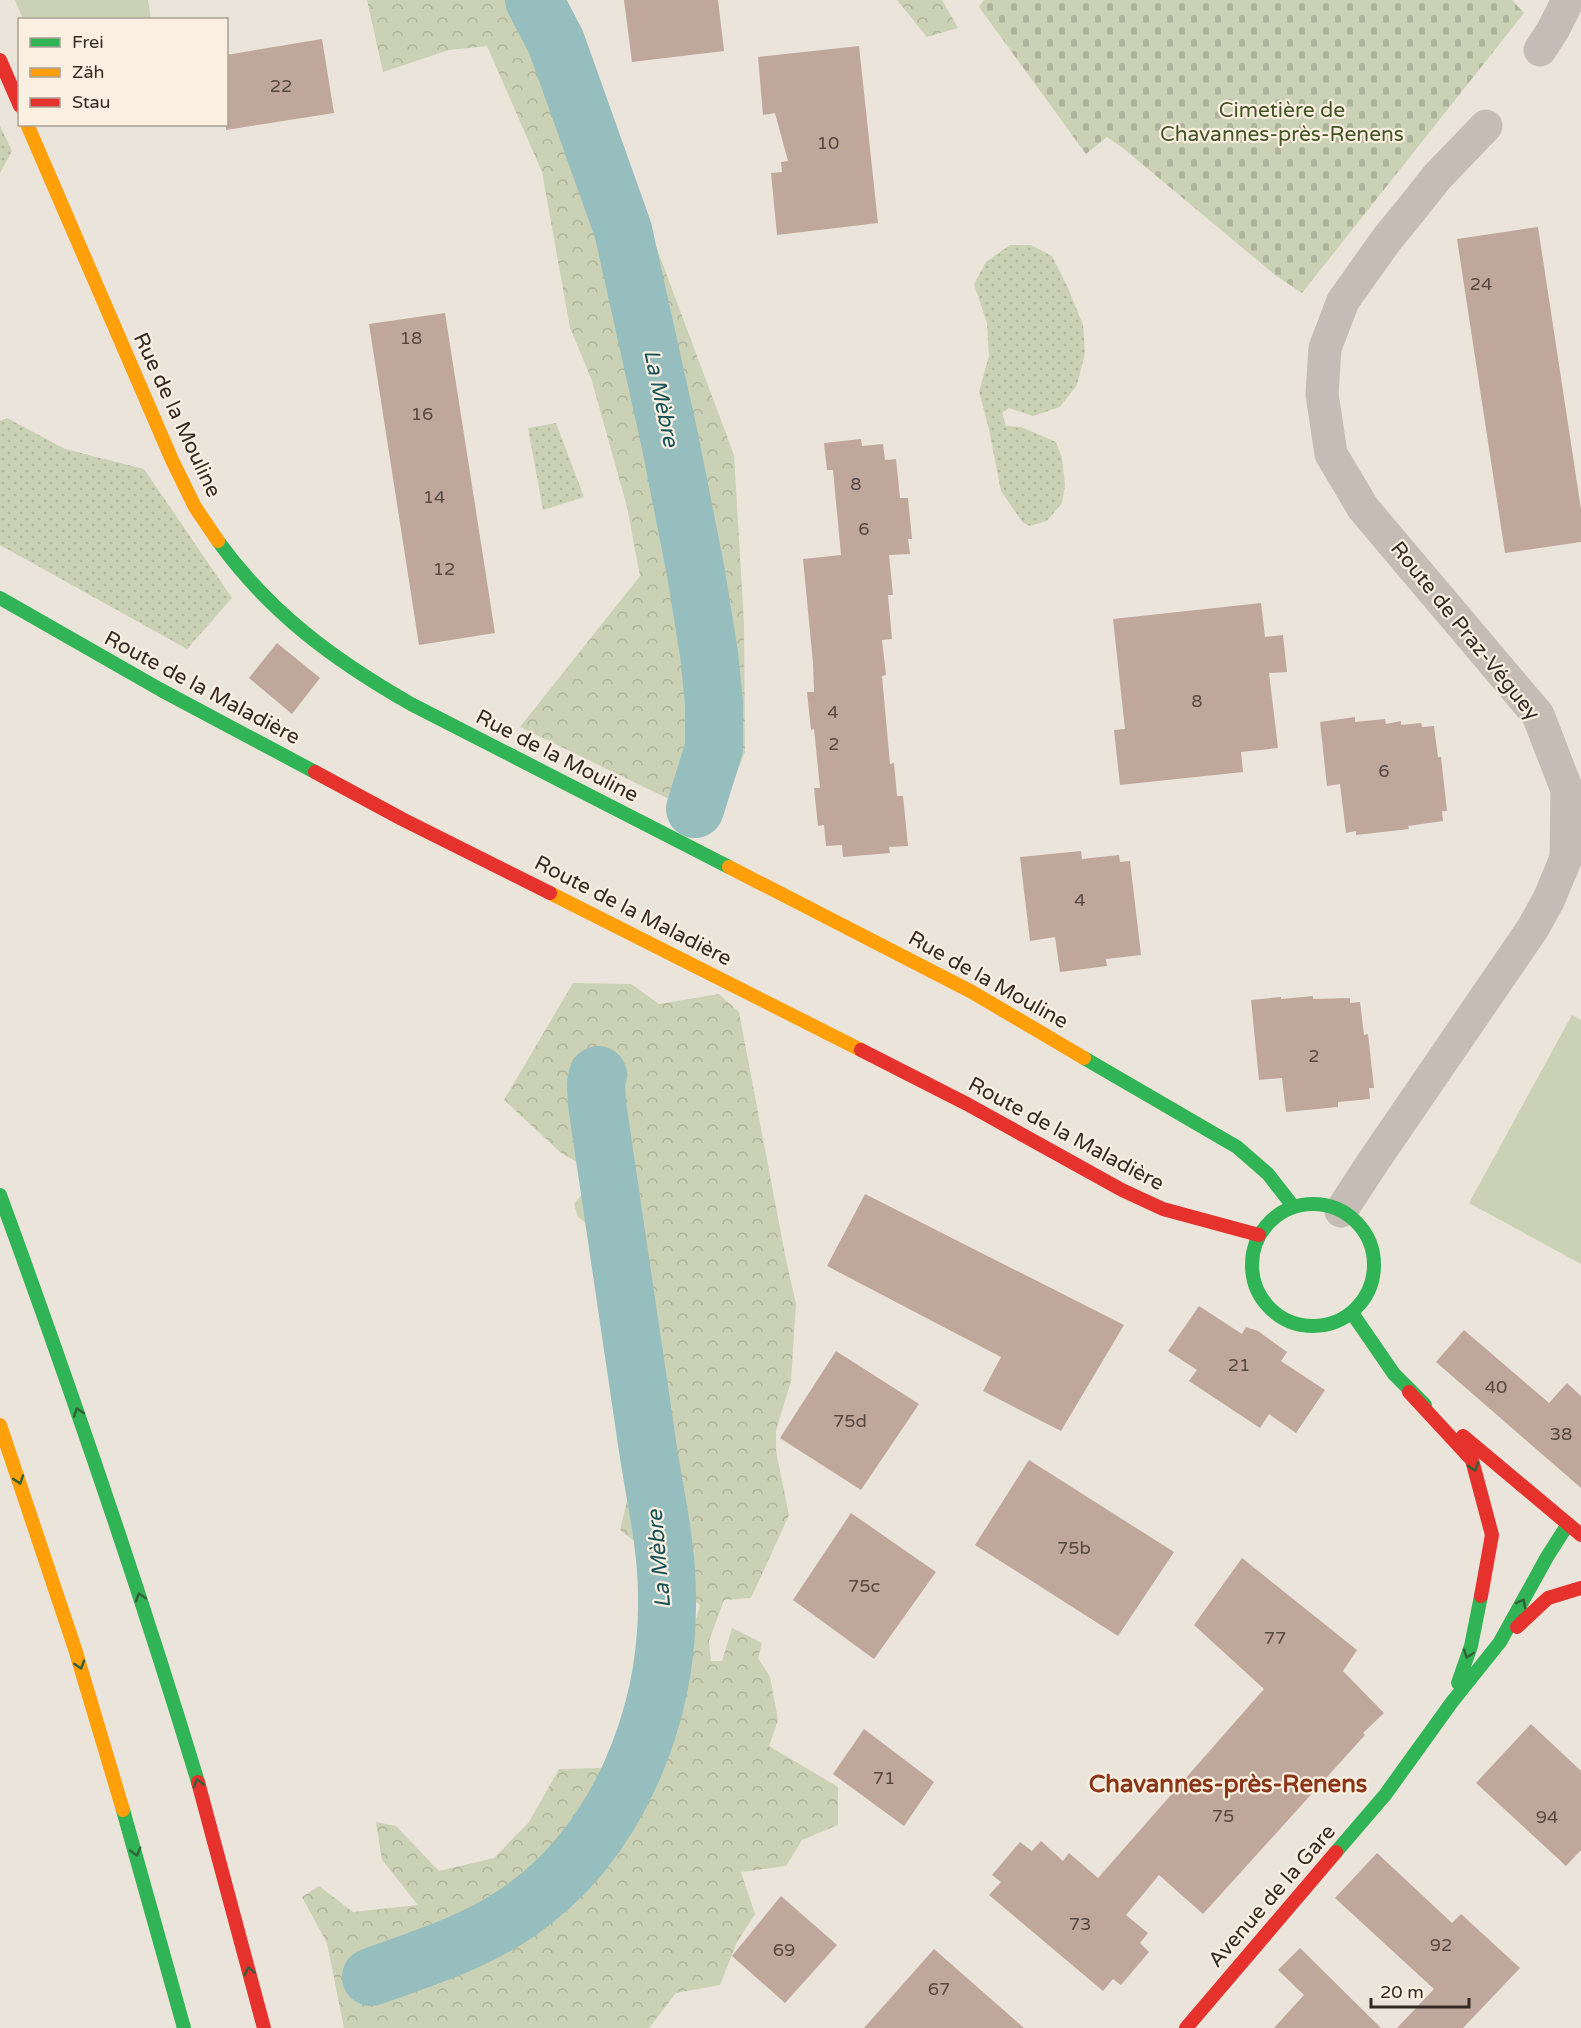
<svg xmlns="http://www.w3.org/2000/svg" width="1581" height="2028" viewBox="0 0 1581 2028" font-family="'Varela Round',sans-serif">
  <style>
    .grass { fill: url(#grass-dots) }
    .forest { fill: url(#forest-crowns) }
    .cemetery { fill: url(#cemetery-stones) }
    .garden { fill: #cbd1b4 }
    .lines { fill: none; stroke-linecap: round; stroke-linejoin: round }
    .river { stroke: #96bebe; stroke-width: 58 }
    .building { fill: #c0a79b }
    .street { stroke: #c4bcb5; stroke-width: 33 }
    .fast { stroke: #30b455; stroke-width: 14 }
    .slow { stroke: #ff9f0a; stroke-width: 14 }
    .jam { stroke: #e5322d; stroke-width: 14 }
    .oneway { stroke: #326138 }
    .labels { text-anchor: middle; dominant-baseline: central; stroke-width: 4.5; stroke-linejoin: round; paint-order: stroke }
    .number-label { font-size: 18px; fill: #574842 }
    .park-label { font-size: 21px; fill: #425426; stroke: #faefe0 }
    .street-label { font-size: 21px; fill: #342924; stroke: #faefe0 }
    .water-label { font-size: 22px; font-style: italic; fill: #165258; stroke: #faefe0 }
    .quarter-label { font-size: 24px; font-weight: bold; fill: #893517; stroke: #faefe0 }
  </style>
  <defs>
    <pattern id="grass-dots" width="8" height="8" patternUnits="userSpaceOnUse" patternTransform="scale(1.5)"><rect width="8" height="8" fill="#cbd1b4"/><path d="M2 2h.1M6 6h.1" fill="none" stroke="#afb39b" stroke-width="1.8" stroke-linecap="round"/></pattern>
    <pattern id="forest-crowns" width="20" height="18" patternUnits="userSpaceOnUse" patternTransform="scale(1.5)"><rect width="20" height="18" fill="#cbd1b4"/><path d="M2 6a3 3 0 1 1 6 0M12 15a3 3 0 1 1 6 0" fill="none" stroke="#afb39b"/></pattern>
    <pattern id="cemetery-stones" width="16" height="16" patternUnits="userSpaceOnUse" patternTransform="scale(1.5)"><rect width="16" height="16" fill="#cbd1b4"/><path d="M2 7V4a2 2 0 0 1 4 0v3zM10 15v-3a2 2 0 0 1 4 0v3z" fill="#afb39b"/></pattern>
  </defs>
  <rect width="100%" height="100%" fill="#ebe4db"/>
  <!-- grass -->
  <g class="grass">
    <path d="M0,126L12,151L0,173Z"/>
    <path d="M1010,245H1031L1052,256L1068,288L1083,325L1085,353L1077,385L1060,407L1033,416L1009,408L1002,413L1006,426L1021,427L1056,442L1062,458L1065,485L1062,503L1047,521L1030,526L1023,523L1001,491L988,425L979,392L989,356L987,323L974,284L986,262Z"/>
    <path d="M7,418L65,449L144,469L232,598L187,649L0,545V421Z"/>
    <path d="M556,423L584,497L543,510L528,428Z"/>
  </g>
  <!-- forest -->
  <g class="forest">
    <path d="M367,0H564L734,455L744,624L745,752L719,817L702,815L520,727L640,576L627,507L602,417L591,378L570,328L542,172L487,46L449,50L383,72Z"/>
    <path d="M897,0H942L958,28L927,37Z"/>
    <path d="M573,983L631,984L659,1004L719,994L739,1012L785,1255L796,1304L791,1381L776,1431V1451L789,1515L751,1598L724,1600L709,1641L711,1661H722L732,1628L762,1643L758,1658L770,1677L778,1720L769,1746L838,1787V1825L802,1840L786,1866L741,1872L755,1914L737,1942L720,1985L676,1993L649,2028H344L327,1943L302,1897L319,1886L353,1912L418,1905L382,1860L376,1822L396,1826L439,1871L494,1858L529,1822L559,1769L637,1767L673,1700L700,1605L660,1579L659,1541L637,1543L620,1530L628,1496L646,1485L629,1435L639,1421L625,1340L601,1331L594,1229L578,1217L574,1204L598,1175L560,1152L504,1100Z"/>
  </g>
  <!-- cemetery -->
  <path class="cemetery" d="M984,0H1512L1524,13L1302,293L1275,275L1124,149L1107,137L1086,154L979,7Z"/>
  <!-- garden -->
  <g class="garden">
    <path d="M15,0H148L151,19H23Z"/>
    <path d="M1572,1015L1581,1020V1264L1469,1203Z"/>
  </g>
  <g class="lines">
    <!-- river -->
    <g class="river">
      <path d="M534,0L556,42L623,230L670,441L696,573L709,654L714,703V748L695,809"/>
      <path d="M371,1977C421,1959 473,1943 517,1913C618,1844 669,1716 667,1596C667,1540 652,1484 645,1429C629,1320 613,1212 597,1104L596,1083L598,1075"/>
    </g>
  </g>
  <!-- building -->
  <g class="building">
    <path d="M624,0H718L724,51L632,62Z"/>
    <path d="M322,39L334,113L226,130V55Z"/>
    <path d="M859,46L878,223L777,235L771,173L782,172L781,162L788,161L775,113L763,115L758,57Z"/>
    <path d="M1538,227L1581,509V542L1505,553L1457,239Z"/>
    <path d="M445,313L495,633L419,645L369,324Z"/>
    <path d="M861,439L862,446L883,444L885,460L896,459L900,498H908L912,539H908L910,554L889,555L893,595H888L892,639L882,640L886,675L882,676L890,764L894,763L897,796H903L908,846L889,847L890,853L843,857L842,845L826,846L824,825L818,826L814,788H820L814,729L811,730L807,692H814L813,663L803,559L841,555L833,470H827L824,443Z"/>
    <path d="M1261,603L1265,637L1283,635L1287,672L1269,673L1278,748L1241,752L1243,772L1120,785L1114,730L1125,729L1113,619Z"/>
    <path d="M277,643L320,678L292,714L249,678Z"/>
    <path d="M1355,717V722L1385,719L1386,724L1401,721V725L1421,723L1422,727L1434,726L1438,757H1441L1447,811H1442L1443,821L1408,826L1409,829L1356,835V831L1346,833L1340,784L1327,786L1320,722Z"/>
    <path d="M1081,851L1082,859L1119,855L1120,862L1130,861L1141,955L1106,959L1107,966L1060,972L1055,937L1030,941L1020,857Z"/>
    <path d="M1313,996V999L1350,998V1003L1360,1002L1364,1035L1368,1034L1374,1088H1369L1370,1099L1338,1102V1107L1286,1112L1282,1078L1259,1080L1251,1000L1281,997V999Z"/>
    <path d="M865,1194L1124,1325L1061,1431L983,1391L1001,1357L827,1266Z"/>
    <path d="M1199,1306L1242,1334L1246,1327L1258,1331L1287,1352L1281,1361L1325,1390L1296,1433L1269,1414L1260,1428L1189,1381L1197,1370L1168,1351Z"/>
    <path d="M1464,1330L1549,1403L1567,1383L1581,1396V1488L1436,1362Z"/>
    <path d="M836,1351L919,1404L861,1490L780,1438Z"/>
    <path d="M1029,1460L1174,1552L1118,1636L975,1545Z"/>
    <path d="M851,1513L936,1572L874,1659L793,1600Z"/>
    <path d="M1242,1558L1357,1650L1343,1671L1384,1713L1363,1733L1365,1735L1203,1914L1159,1875L1126,1915L1148,1933L1140,1943L1149,1952L1121,1985L1113,1979L1103,1991L989,1895L1001,1882L992,1875L1020,1842L1032,1851L1041,1841L1063,1861L1069,1853L1098,1878L1264,1689L1194,1625Z"/>
    <path d="M1531,1724L1581,1771V1850L1566,1866L1476,1783Z"/>
    <path d="M864,1729L934,1782L904,1826L833,1774Z"/>
    <path d="M1377,1853L1452,1923L1461,1914L1520,1968L1463,2028H1397L1434,1989L1335,1898Z"/>
    <path d="M781,1896L837,1945L785,2003L732,1956Z"/>
    <path d="M1300,1948L1381,2028H1274L1304,1995L1278,1970Z"/>
    <path d="M934,1949L1024,2028H864Z"/>
  </g>
  <g class="lines">
    <!-- street -->
    <g class="street">
      <path d="M1540,50L1553,30L1568,0"/>
      <path d="M1341,1211L1373,1162L1533,928L1549,899L1566,858L1567,790L1538,715L1363,508L1331,454L1322,394L1325,348L1343,301L1387,239L1410,211L1437,177L1486,126"/>
    </g>
    <!-- fast -->
    <g class="fast">
      <path d="M218,541C270,613 334,660 411,704L729,867"/>
      <path d="M0,598L161,690L315,772"/>
      <path d="M1084,1058L1237,1147L1268,1174L1293,1206"/>
      <path d="M0,1195C71,1389 138,1584 198,1782"/>
      <circle cx="1313" cy="1265" r="61"/>
      <path d="M1352,1313L1394,1374L1425,1405"/>
      <path d="M1458,1683L1471,1646L1481,1596"/>
      <path d="M123,1810L184,2028"/>
      <path d="M1336,1852L1385,1795L1452,1702L1500,1642L1547,1557L1568,1524"/>
    </g>
    <!-- slow -->
    <g class="slow">
      <path d="M27,124L172,460L195,507L218,541"/>
      <path d="M729,867L972,992L1084,1058"/>
      <path d="M550,893L861,1050"/>
      <path d="M0,1425L75,1649L123,1810"/>
    </g>
    <!-- jam -->
    <g class="jam">
      <path d="M0,60L20,106"/>
      <path d="M315,772L402,819L550,893"/>
      <path d="M861,1050L967,1104L1122,1190L1163,1209L1259,1235"/>
      <path d="M1409,1392L1472,1460L1492,1535L1481,1596"/>
      <path d="M1463,1436L1581,1535"/>
      <path d="M1517,1627L1548,1598L1581,1588"/>
      <path d="M198,1782L264,2028"/>
      <path d="M1186,2028L1336,1852"/>
    </g>
  </g>
  <!-- one-way arrows -->
  <defs><path id="oneway-chevron" d="M-2-3.5L2.5 0L-2 3.5" fill="none" stroke-width="1.6" stroke-linecap="round" stroke-linejoin="round" transform="scale(1.5)"/></defs>
  <g class="oneway">
    <use href="#oneway-chevron" transform="translate(78 1412) rotate(-109)"/>
    <use href="#oneway-chevron" transform="translate(1474 1467) rotate(72)"/>
    <use href="#oneway-chevron" transform="translate(19 1480) rotate(71)"/>
    <use href="#oneway-chevron" transform="translate(140 1597) rotate(-108)"/>
    <use href="#oneway-chevron" transform="translate(1522 1603) rotate(-61)"/>
    <use href="#oneway-chevron" transform="translate(1468 1654) rotate(108)"/>
    <use href="#oneway-chevron" transform="translate(80 1665) rotate(72)"/>
    <use href="#oneway-chevron" transform="translate(198 1783) rotate(-106)"/>
    <use href="#oneway-chevron" transform="translate(136 1852) rotate(74)"/>
    <use href="#oneway-chevron" transform="translate(249 1971) rotate(-104)"/>
  </g>
  <g class="labels">
    <!-- number labels -->
    <g class="number-label">
      <text x="281" y="86">22</text>
      <text x="828" y="143">10</text>
      <text x="1481" y="284">24</text>
      <text x="411" y="338">18</text>
      <text x="422" y="414">16</text>
      <text x="856" y="484">8</text>
      <text x="434" y="497">14</text>
      <text x="864" y="529">6</text>
      <text x="444" y="569">12</text>
      <text x="1197" y="701">8</text>
      <text x="833" y="712">4</text>
      <text x="834" y="744">2</text>
      <text x="1384" y="771">6</text>
      <text x="1080" y="900">4</text>
      <text x="1314" y="1056">2</text>
      <text x="1239" y="1365">21</text>
      <text x="1496" y="1387">40</text>
      <text x="850" y="1421">75d</text>
      <text x="1561" y="1434">38</text>
      <text x="1074" y="1548">75b</text>
      <text x="864" y="1586">75c</text>
      <text x="1275" y="1638">77</text>
      <text x="884" y="1778">71</text>
      <text x="1223" y="1816">75</text>
      <text x="1547" y="1817">94</text>
      <text x="1080" y="1924">73</text>
      <text x="1441" y="1945">92</text>
      <text x="784" y="1950">69</text>
      <text x="939" y="1989">67</text>
    </g>
    <!-- park labels -->
    <g class="park-label">
      <text x="1282" y="110">Cimetière de<tspan x="1282" dy="24">Chavannes-près-Renens</tspan></text>
    </g>
    <!-- street labels -->
    <g class="street-label">
      <text transform="translate(177 415) rotate(65)">Rue de la Mouline</text>
      <text transform="translate(1465 631) rotate(51)">Route de Praz-Véguey</text>
      <text transform="translate(202 688) rotate(28)">Route de la Maladière</text>
      <text transform="translate(557 756) rotate(27)">Rue de la Mouline</text>
      <text transform="translate(633 911) rotate(27)">Route de la Maladière</text>
      <text transform="translate(988 980) rotate(29)">Rue de la Mouline</text>
      <text transform="translate(1066 1134) rotate(28)">Route de la Maladière</text>
      <text transform="translate(1272 1896) rotate(-49)">Avenue de la Gare</text>
    </g>
    <!-- water labels -->
    <g class="water-label">
      <text transform="translate(661 398) rotate(78)">La Mèbre</text>
      <text transform="translate(659 1559) rotate(-95)">La Mèbre</text>
    </g>
    <!-- quarter labels -->
    <g class="quarter-label">
      <text x="1228" y="1784">Chavannes-près-Renens</text>
    </g>
  </g>
  <!-- legend -->
  <rect x="18" y="18" width="210" height="108" fill="#faefe0" stroke="#aba095" stroke-width="1.5"/>
  <rect x="30" y="38" width="30" height="9" fill="#30b455" stroke="#aba095" stroke-width="1.5"/>
  <text x="72" y="48" font-size="18" fill="#342924">Frei</text>
  <rect x="30" y="68" width="30" height="9" fill="#ff9f0a" stroke="#aba095" stroke-width="1.5"/>
  <text x="72" y="78" font-size="18" fill="#342924">Zäh</text>
  <rect x="30" y="98" width="30" height="9" fill="#e5322d" stroke="#aba095" stroke-width="1.5"/>
  <text x="72" y="108" font-size="18" fill="#342924">Stau</text>
  <!-- scale -->
  <path d="M1371 1998v9h98v-9" fill="none" stroke="#342924" stroke-width="3"/>
  <text x="1380" y="1998" font-size="18" fill="#342924" stroke="#faefe0" stroke-width="4.5" paint-order="stroke">20 m</text>
</svg>
